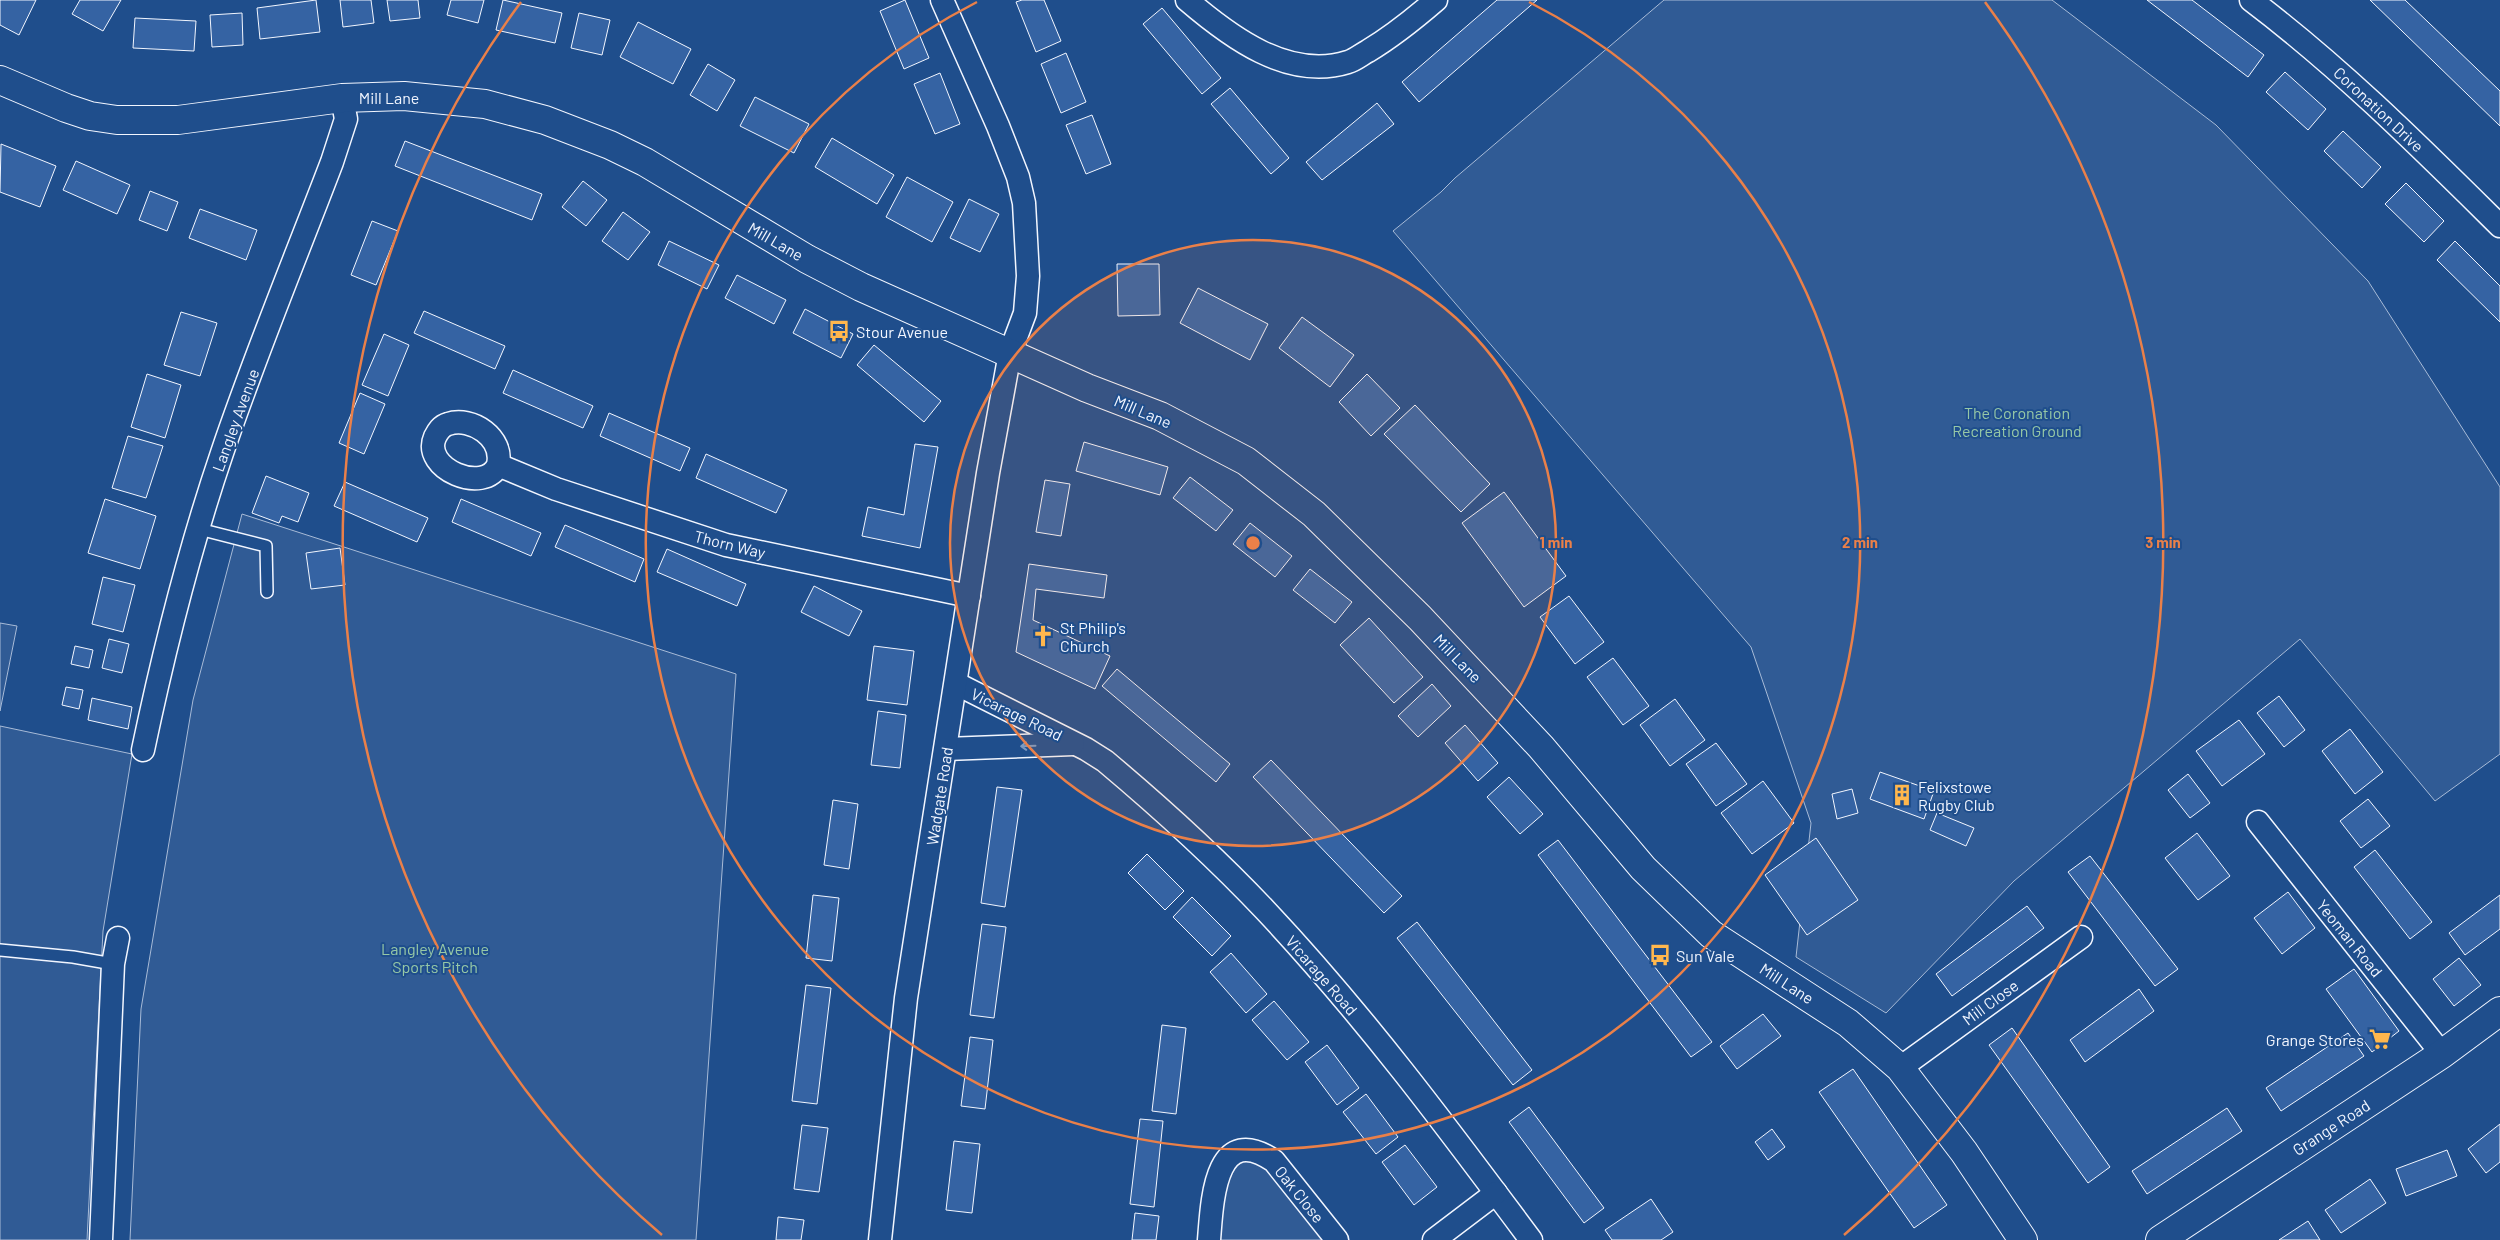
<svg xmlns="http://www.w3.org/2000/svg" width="2500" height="1240" viewBox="0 0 2500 1240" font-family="Barlow,sans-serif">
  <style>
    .built { fill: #305b95; stroke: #a8bbd7 }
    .building { fill: #3563a3; stroke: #f2f6ff }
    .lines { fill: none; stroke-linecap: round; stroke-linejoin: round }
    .lane-casing { stroke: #f2f6ff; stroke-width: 14 }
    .street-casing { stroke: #f2f6ff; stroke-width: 25 }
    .secondary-casing { stroke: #f2f6ff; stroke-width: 30 }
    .lane { stroke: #1f4e8c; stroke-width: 11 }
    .street { stroke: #1f4e8c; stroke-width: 22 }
    .secondary { stroke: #1f4e8c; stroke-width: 28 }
    .oneway { stroke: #7e9ac0 }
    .ring { fill: none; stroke: #ea8049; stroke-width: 2.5 }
    .labels { text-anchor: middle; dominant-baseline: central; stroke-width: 4; stroke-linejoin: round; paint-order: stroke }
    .street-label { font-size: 16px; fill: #f2f6ff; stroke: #1f4e8c }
    .poi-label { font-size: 16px; fill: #f2f6ff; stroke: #1f4e8c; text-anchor: start }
    .park-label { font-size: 16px; fill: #97c8a6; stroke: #1f4e8c }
    .centre { fill: #ea8049; stroke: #1f4e8c; stroke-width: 2.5 }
    .ring-label { font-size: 15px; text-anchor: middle; font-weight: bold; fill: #ea8049; stroke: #1f4e8c; stroke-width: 4; stroke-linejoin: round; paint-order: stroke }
  </style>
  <rect width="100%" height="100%" fill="#1f4e8c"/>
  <!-- built -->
  <g class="built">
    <path d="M1664,0H2052L2216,125L2368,281L2500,487V754L2435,801L2300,639L2014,881L1886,1013L1796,957L1811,823L1751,647L1393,231L1441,192L1455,178Z"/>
    <path d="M242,514L736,674L696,1240H130L141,1009L193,700Z"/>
    <path d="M0,623L17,626L0,711Z"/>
    <path d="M0,726L132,754L103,931L87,1240H0Z"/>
    <path d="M1243,1159L1269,1167L1327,1240H1216L1227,1172Z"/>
  </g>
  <!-- building -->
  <g class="building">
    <path d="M0,0H36L19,35L0,25Z"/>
    <path d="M80,0H121L103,31L72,14Z"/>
    <path d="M316,0L320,32L260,39L257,8Z"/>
    <path d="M340,0H371L374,23L343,27Z"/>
    <path d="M387,0H418L420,18L390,21Z"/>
    <path d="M451,0H484L478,23L447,15Z"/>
    <path d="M503,0L562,13L555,43L496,30Z"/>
    <path d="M905,0L929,58L904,69L880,11Z"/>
    <path d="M1022,0H1044L1061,41L1036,52L1016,2Z"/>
    <path d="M1497,0H1537L1419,102L1402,82Z"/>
    <path d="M2147,0H2192L2264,55L2248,77Z"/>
    <path d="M2370,0H2405L2500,91V126Z"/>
    <path d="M1162,8L1221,78L1202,94L1143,24Z"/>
    <path d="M242,13L243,45L212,47L210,15Z"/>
    <path d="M579,13L610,20L602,55L571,48Z"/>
    <path d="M135,18L196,21L194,51L133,48Z"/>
    <path d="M638,22L691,49L673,84L620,57Z"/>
    <path d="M1066,53L1086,102L1061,113L1041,64Z"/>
    <path d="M708,64L735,80L717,111L690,95Z"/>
    <path d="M2285,72L2326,109L2308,130L2266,92Z"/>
    <path d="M940,73L960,124L935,134L914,84Z"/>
    <path d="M1230,88L1289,158L1271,174L1211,104Z"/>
    <path d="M755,97L809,124L794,153L740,126Z"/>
    <path d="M1377,103L1394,124L1322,180L1306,162Z"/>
    <path d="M1092,115L1111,164L1086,174L1066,125Z"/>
    <path d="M2343,131L2381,167L2362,188L2324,151Z"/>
    <path d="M832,138L894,175L877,204L815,167Z"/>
    <path d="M405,141L542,194L532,220L395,166Z"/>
    <path d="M1,144L56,166L40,207L0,192Z"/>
    <path d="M76,161L130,185L117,214L63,190Z"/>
    <path d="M907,177L953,202L932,242L886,217Z"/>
    <path d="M583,181L607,200L586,226L562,207Z"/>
    <path d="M2406,183L2444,221L2424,242L2385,204Z"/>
    <path d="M150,191L178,202L167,231L139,220Z"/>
    <path d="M969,199L999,214L980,252L950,238Z"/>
    <path d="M200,209L257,230L246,260L189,238Z"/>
    <path d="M623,212L650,232L628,260L602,241Z"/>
    <path d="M372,221L398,231L376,285L351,275Z"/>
    <path d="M669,241L719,265L707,289L658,265Z"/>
    <path d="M2455,241L2500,286V322L2437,260Z"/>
    <path d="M1117,264H1159L1160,315L1118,316Z"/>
    <path d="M737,275L786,300L774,324L725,298Z"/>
    <path d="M1198,288L1268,324L1250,360L1180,323Z"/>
    <path d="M805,309L853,334L841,358L793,333Z"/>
    <path d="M424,311L505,346L495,369L414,333Z"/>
    <path d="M181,312L217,323L200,376L164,365Z"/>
    <path d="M1302,317L1354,355L1330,387L1279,348Z"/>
    <path d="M384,334L409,345L388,396L362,385Z"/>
    <path d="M874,345L941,401L924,422L857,365Z"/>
    <path d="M513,370L593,406L583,428L503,393Z"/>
    <path d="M147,374L181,385L165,438L131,427Z"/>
    <path d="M1367,374L1400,408L1371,436L1339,402Z"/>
    <path d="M360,393L385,404L364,454L339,443Z"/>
    <path d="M1415,405L1490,484L1461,512L1384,434Z"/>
    <path d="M609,413L690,448L680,471L600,436Z"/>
    <path d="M128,436L163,446L146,498L112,488Z"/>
    <path d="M1084,442L1168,467L1160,495L1076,471Z"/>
    <path d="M915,444L938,447L920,548L862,536L868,507L904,515Z"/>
    <path d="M706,454L787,490L776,513L696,478Z"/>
    <path d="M266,476L309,493L298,522L282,516L279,523L252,513Z"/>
    <path d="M1190,477L1233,510L1216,531L1173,498Z"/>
    <path d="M1045,480L1070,484L1061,536L1036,532Z"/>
    <path d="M345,482L428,518L417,542L334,506Z"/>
    <path d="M1504,492L1566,576L1524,607L1462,523Z"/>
    <path d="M105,499L156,516L140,569L88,553Z"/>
    <path d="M461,499L541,533L531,556L452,522Z"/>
    <path d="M1250,523L1292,556L1275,577L1233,544Z"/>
    <path d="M565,525L644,559L635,582L555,547Z"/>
    <path d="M340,548L345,585L311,589L306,553Z"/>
    <path d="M667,549L746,584L737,606L657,572Z"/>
    <path d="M1029,564L1107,575L1104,598L1036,589L1033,620L1110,656L1095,689L1016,652Z"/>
    <path d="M1310,569L1352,602L1335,623L1293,590Z"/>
    <path d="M103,577L135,585L123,632L92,624Z"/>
    <path d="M814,586L862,611L849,636L801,612Z"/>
    <path d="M1569,596L1604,642L1575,664L1540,617Z"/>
    <path d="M1369,618L1423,677L1394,703L1340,645Z"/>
    <path d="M109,639L129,644L122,673L102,668Z"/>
    <path d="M75,646L93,650L89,668L71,664Z"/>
    <path d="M874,646L914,651L907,705L867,700Z"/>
    <path d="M1613,658L1649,706L1623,725L1587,677Z"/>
    <path d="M1117,669L1230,764L1216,782L1102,686Z"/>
    <path d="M1432,684L1451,706L1418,737L1398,716Z"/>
    <path d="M66,687L83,690L79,709L62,705Z"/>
    <path d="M2279,696L2305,730L2284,747L2257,713Z"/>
    <path d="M92,698L132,707L128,729L88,720Z"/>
    <path d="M1675,699L1705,740L1670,766L1640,725Z"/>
    <path d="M878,711L906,715L900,768L871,765Z"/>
    <path d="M2239,720L2265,754L2222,786L2196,751Z"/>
    <path d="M1465,725L1498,763L1478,781L1445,743Z"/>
    <path d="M2350,729L2383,772L2355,794L2322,751Z"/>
    <path d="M1716,743L1747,784L1716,806L1686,764Z"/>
    <path d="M1271,760L1402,896L1384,913L1253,777Z"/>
    <path d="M1880,772L1934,791L1924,819L1870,799Z"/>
    <path d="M2188,774L2210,803L2190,818L2168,790Z"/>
    <path d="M1509,777L1543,814L1520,834L1487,797Z"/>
    <path d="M1763,781L1794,823L1752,854L1721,813Z"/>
    <path d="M997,787L1022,790L1005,907L981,903Z"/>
    <path d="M1852,789L1858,813L1837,819L1832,794Z"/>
    <path d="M2368,799L2390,826L2361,848L2340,821Z"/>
    <path d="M833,800L858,804L849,869L824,865Z"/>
    <path d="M1937,813L1974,828L1966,846L1930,830Z"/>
    <path d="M2197,833L2230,876L2198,900L2165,858Z"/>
    <path d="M1816,838L1858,900L1807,935L1765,875Z"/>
    <path d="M1558,840L1712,1042L1691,1057L1538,855Z"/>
    <path d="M2375,850L2432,922L2410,939L2354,867Z"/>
    <path d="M1147,854L1184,891L1165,910L1128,873Z"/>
    <path d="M2090,856L2178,969L2155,986L2068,872Z"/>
    <path d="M2288,892L2315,928L2282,954L2254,918Z"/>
    <path d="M813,895L839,898L832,961L806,958Z"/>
    <path d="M2500,895V929L2465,955L2449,933Z"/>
    <path d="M1192,897L1231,936L1212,956L1173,917Z"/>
    <path d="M2027,906L2044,928L1952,996L1936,974Z"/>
    <path d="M1417,922L1532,1070L1513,1085L1397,938Z"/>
    <path d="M982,924L1006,927L994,1018L970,1015Z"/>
    <path d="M1231,953L1267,994L1246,1013L1210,972Z"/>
    <path d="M2459,958L2481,985L2454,1006L2433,979Z"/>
    <path d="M2354,969L2399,1031L2372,1052L2326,989Z"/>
    <path d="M806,985L831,988L817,1104L792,1101Z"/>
    <path d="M2139,989L2154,1011L2085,1062L2070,1040Z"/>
    <path d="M1274,1001L1309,1042L1287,1060L1252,1020Z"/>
    <path d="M1763,1014L1781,1036L1737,1069L1720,1046Z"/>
    <path d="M1162,1025L1186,1028L1176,1114L1152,1111Z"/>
    <path d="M2012,1028L2110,1167L2088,1183L1989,1045Z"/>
    <path d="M2348,1033L2364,1056L2281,1111L2266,1088Z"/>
    <path d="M970,1037L993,1040L985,1109L961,1106Z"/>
    <path d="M1327,1045L1359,1088L1337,1105L1305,1062Z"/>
    <path d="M1853,1069L1947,1205L1914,1228L1819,1092Z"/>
    <path d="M1366,1094L1398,1137L1376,1154L1343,1112Z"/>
    <path d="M1529,1107L1604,1208L1584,1223L1509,1122Z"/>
    <path d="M2227,1108L2242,1131L2147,1194L2132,1171Z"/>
    <path d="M1140,1119L1163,1121L1154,1207L1130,1204Z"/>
    <path d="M2500,1124V1162L2486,1173L2468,1149Z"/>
    <path d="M802,1125L828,1128L819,1192L794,1189Z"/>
    <path d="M1772,1129L1785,1147L1768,1160L1755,1142Z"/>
    <path d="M954,1141L980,1144L972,1213L946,1210Z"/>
    <path d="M1405,1145L1437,1187L1414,1205L1382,1162Z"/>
    <path d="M2447,1150L2457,1176L2406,1196L2396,1169Z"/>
    <path d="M2370,1179L2386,1203L2341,1233L2325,1210Z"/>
    <path d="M1651,1199L1673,1232L1661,1240H1612L1605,1230Z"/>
    <path d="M1135,1213L1159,1216L1156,1240H1132Z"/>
    <path d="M778,1217L804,1220L801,1240H776Z"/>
    <path d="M2308,1221L2320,1240H2279Z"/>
  </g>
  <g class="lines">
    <!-- lane casing -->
    <g class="lane-casing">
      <g id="lane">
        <path d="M199,529L266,546L267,592"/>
        <path d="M0,950L73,957L113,964"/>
      </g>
    </g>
    <!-- street casing -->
    <g class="street-casing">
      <g id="street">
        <path d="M1187,0C1229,36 1288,81 1348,62C1355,60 1362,54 1368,51C1393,36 1414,19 1436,0"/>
        <path d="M2251,0C2341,68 2420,147 2500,226"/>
        <path d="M498,465C504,438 472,416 448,424C441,426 438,431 435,437C421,469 485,495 498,465L556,489L726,545L969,596"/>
        <path d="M957,684L1086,749L1105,761C1161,808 1216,858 1266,911C1362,1013 1447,1127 1531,1240"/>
        <path d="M946,749L1073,744"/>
        <path d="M143,750C164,650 189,550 222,453C255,355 295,259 332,162L346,119L342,98"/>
        <path d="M2258,822L2442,1054"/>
        <path d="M1900,1068L2081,937"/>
        <path d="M101,1240L113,964L118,938"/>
        <path d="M880,1240L906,998L988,473L1010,353L1025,313L1028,276L1024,203L1018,177L998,126L942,0"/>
        <path d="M1209,1240C1212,1204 1214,1120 1274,1161L1337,1240"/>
        <path d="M1434,1240L1496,1193"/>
      </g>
    </g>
    <!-- secondary casing -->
    <g class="secondary-casing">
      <g id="secondary">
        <path d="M0,80L66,108L90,116L117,120H178L342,98L404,96L485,104L545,120L610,145L645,162L807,259L861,287L1087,388L1160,416L1246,461L1314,514L1420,618L1541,747L1643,868L1711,934L1848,1023L1900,1068L1964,1152L2023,1240"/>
        <path d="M2160,1240L2442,1054L2500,1011"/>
      </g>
    </g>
    <!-- lane -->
    <use href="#lane" class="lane"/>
    <!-- street -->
    <use href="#street" class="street"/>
    <!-- secondary -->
    <use href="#secondary" class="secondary"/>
  </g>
  <!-- one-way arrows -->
  <defs><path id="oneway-shaft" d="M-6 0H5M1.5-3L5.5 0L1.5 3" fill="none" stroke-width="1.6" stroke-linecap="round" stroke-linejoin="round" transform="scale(1.25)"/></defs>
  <use class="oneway" href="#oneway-shaft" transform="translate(1028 746) rotate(178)"/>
  <!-- distance rings -->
  <circle cx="1253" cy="543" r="303" fill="#ea8049" fill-opacity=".12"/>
  <g class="ring">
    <circle cx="1253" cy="543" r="303"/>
    <path d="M1529 2A607 607 0 1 1 977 2"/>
    <path d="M662 1235A910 910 0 0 1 521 2M1985 2A910 910 0 0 1 1844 1235"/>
  </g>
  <!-- icons -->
  <defs>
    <g id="bus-bare" transform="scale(1.725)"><path d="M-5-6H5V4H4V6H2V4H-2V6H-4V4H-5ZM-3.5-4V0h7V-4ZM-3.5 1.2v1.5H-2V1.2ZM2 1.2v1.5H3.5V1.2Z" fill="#ffb74d" stroke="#1f4e8c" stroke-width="2.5" paint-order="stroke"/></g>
    <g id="church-bare" transform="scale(1.725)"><path d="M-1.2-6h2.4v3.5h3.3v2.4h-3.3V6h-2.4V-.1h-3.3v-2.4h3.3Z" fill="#ffb74d" stroke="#1f4e8c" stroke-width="2.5" paint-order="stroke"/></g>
    <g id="building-bare" transform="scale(1.725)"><path d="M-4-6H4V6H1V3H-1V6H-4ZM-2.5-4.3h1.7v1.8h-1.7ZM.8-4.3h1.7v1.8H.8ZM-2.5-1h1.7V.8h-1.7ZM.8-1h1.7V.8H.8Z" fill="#ffb74d" stroke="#1f4e8c" stroke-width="2.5" paint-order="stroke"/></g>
    <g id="supermarket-bare" transform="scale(1.725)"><path d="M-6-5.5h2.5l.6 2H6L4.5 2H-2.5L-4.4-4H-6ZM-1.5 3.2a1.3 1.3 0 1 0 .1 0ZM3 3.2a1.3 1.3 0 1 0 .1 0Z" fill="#ffb74d" stroke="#1f4e8c" stroke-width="2.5" paint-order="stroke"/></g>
  </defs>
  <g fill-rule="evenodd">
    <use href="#bus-bare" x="839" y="331"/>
    <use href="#church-bare" x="1043" y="636"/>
    <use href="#building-bare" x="1902" y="795"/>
    <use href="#bus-bare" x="1660" y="955"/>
    <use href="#supermarket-bare" x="2380" y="1039"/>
  </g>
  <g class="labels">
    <!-- street labels -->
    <g class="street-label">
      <text x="389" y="97">Mill Lane</text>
      <text transform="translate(2379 109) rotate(43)">Coronation Drive</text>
      <text transform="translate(776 241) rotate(30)">Mill Lane</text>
      <text transform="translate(1143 411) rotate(23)">Mill Lane</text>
      <text transform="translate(235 420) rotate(-70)">Langley Avenue</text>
      <text transform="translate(730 544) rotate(14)">Thorn Way</text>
      <text transform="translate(1458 658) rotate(46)">Mill Lane</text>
      <text transform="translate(1017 714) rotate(26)">Vicarage Road</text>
      <text transform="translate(939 796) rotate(-81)">Wadgate Road</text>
      <text transform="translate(2350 938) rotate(51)">Yeoman Road</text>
      <text transform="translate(1322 975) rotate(49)">Vicarage Road</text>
      <text transform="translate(1787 983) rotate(33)">Mill Lane</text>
      <text transform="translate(1990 1002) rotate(-36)">Mill Close</text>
      <text transform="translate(2331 1127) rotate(-33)">Grange Road</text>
      <text transform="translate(1300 1194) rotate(51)">Oak Close</text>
    </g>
    <!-- poi labels -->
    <g class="poi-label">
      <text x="856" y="331">Stour Avenue</text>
      <text x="1060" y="627">St Philip's<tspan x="1060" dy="18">Church</tspan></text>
      <text x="1918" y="786">Felixstowe<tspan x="1918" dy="18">Rugby Club</tspan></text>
      <text x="1676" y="955">Sun Vale</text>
      <text x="2364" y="1039" text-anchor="end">Grange Stores</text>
    </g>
    <!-- park labels -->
    <g class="park-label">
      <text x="2017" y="412">The Coronation<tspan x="2017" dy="18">Recreation Ground</tspan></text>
      <text x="435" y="948">Langley Avenue<tspan x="435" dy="18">Sports Pitch</tspan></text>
    </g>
  </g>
  <circle cx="1253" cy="543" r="8" class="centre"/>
  <g class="ring-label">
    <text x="1556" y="548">1 min</text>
    <text x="1860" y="548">2 min</text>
    <text x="2163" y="548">3 min</text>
  </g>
</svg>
